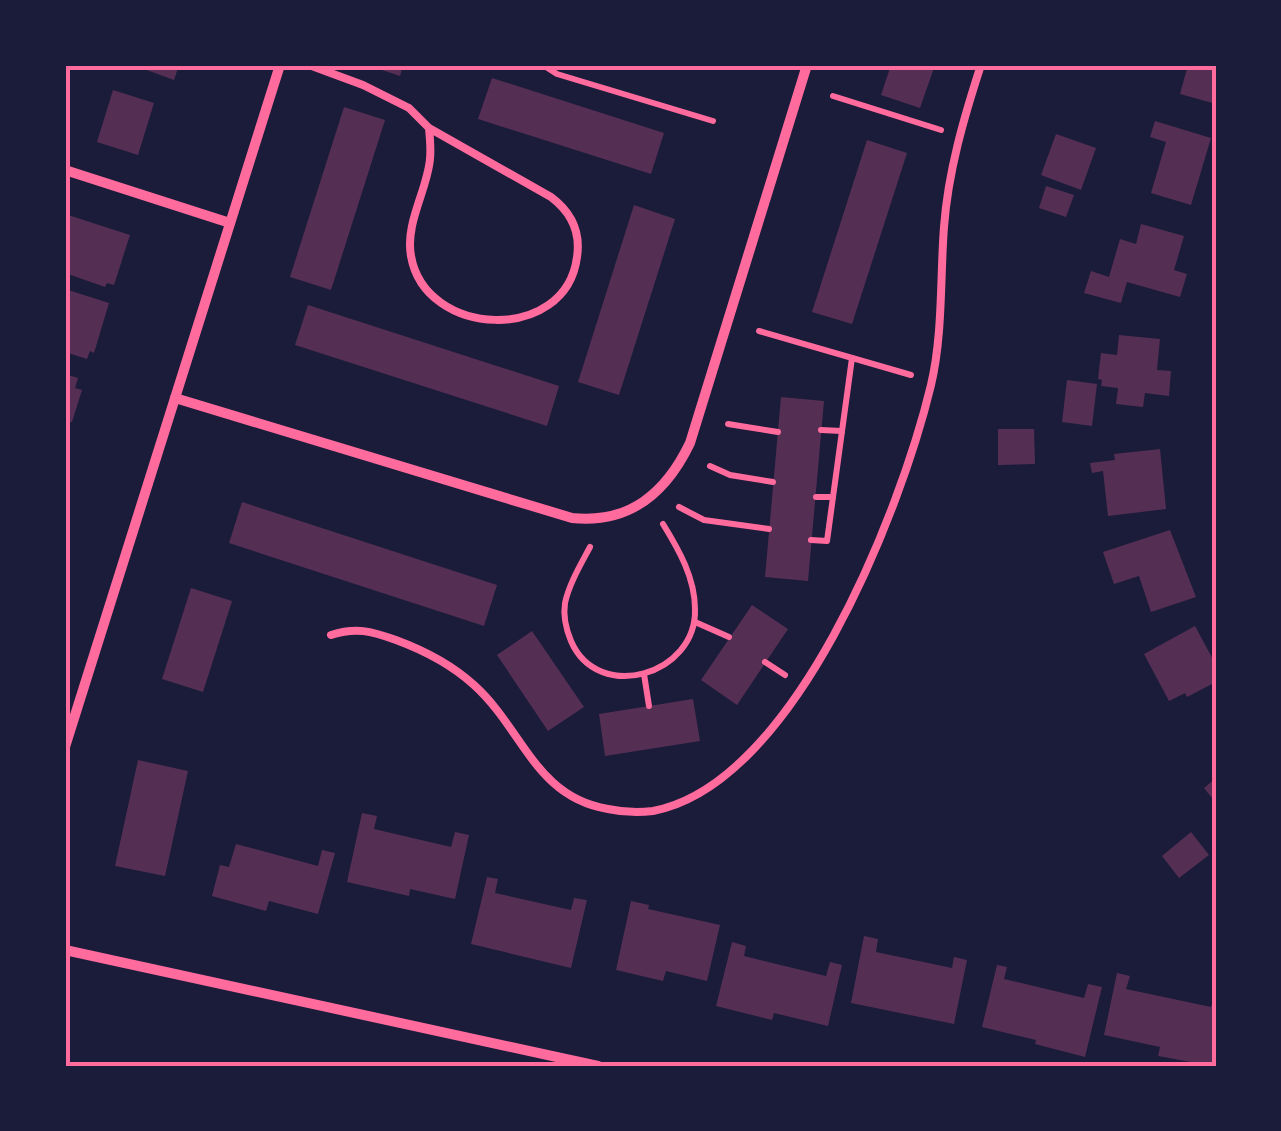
<svg xmlns="http://www.w3.org/2000/svg" width="1281" height="1131" viewBox="0 0 1281 1131" font-family="Quicksand,sans-serif">
  <style>
    .building { fill: #542f53 }
    .lines { fill: none; stroke-linecap: round; stroke-linejoin: round }
    .path { stroke: #ff6b9d; stroke-width: 6 }
    .service { stroke: #ff6b9d; stroke-width: 8 }
    .minor { stroke: #ff6b9d; stroke-width: 10 }
    .neatline { fill: none; stroke: #ff6b9d; stroke-width: 4 }
  </style>
  <rect width="100%" height="100%" fill="#1b1b3a"/>
  <!-- building -->
  <g class="building">
    <path d="M133,65H179L174,80Z"/>
    <path d="M367,65H403L400,76Z"/>
    <path d="M891,65H935L920,108L881,95Z"/>
    <path d="M1188,65H1216V104L1180,94Z"/>
    <path d="M492,78L664,133L651,174L478,119Z"/>
    <path d="M113,90L154,103L138,155L97,142Z"/>
    <path d="M344,107L385,120L331,290L290,277Z"/>
    <path d="M1155,121L1211,138L1191,205L1151,193L1166,142L1150,137Z"/>
    <path d="M1056,134L1096,148L1081,190L1041,175Z"/>
    <path d="M867,140L907,153L852,324L812,312Z"/>
    <path d="M1046,186L1074,195L1066,217L1039,208Z"/>
    <path d="M634,205L675,219L619,395L578,382Z"/>
    <path d="M65,214L130,235L114,285L107,283L105,287L65,273Z"/>
    <path d="M1141,224L1184,236L1174,270L1187,274L1180,297L1127,282L1121,303L1084,293L1091,271L1109,277L1120,239L1136,244Z"/>
    <path d="M65,289L109,303L94,353L90,351L87,359L65,352Z"/>
    <path d="M308,305L559,386L547,426L295,345Z"/>
    <path d="M1119,335L1160,339L1157,370L1171,371L1169,396L1145,393L1143,407L1116,404L1118,388L1101,386L1102,380L1098,379L1101,353L1117,355Z"/>
    <path d="M65,374L78,378L75,388L82,390L72,422H69L66,431Z"/>
    <path d="M1067,380L1097,384L1092,426L1062,422Z"/>
    <path d="M781,397L824,401L808,581L765,577Z"/>
    <path d="M998,429H1034L1035,464L998,465Z"/>
    <path d="M1160,449L1166,509L1108,516L1103,471L1092,473L1090,463L1115,460L1114,454Z"/>
    <path d="M242,502L497,585L484,626L229,543Z"/>
    <path d="M1170,530L1196,597L1151,612L1139,576L1114,584L1103,552Z"/>
    <path d="M191,588L232,601L203,692L162,679Z"/>
    <path d="M752,605L788,629L737,705L701,680Z"/>
    <path d="M1195,626L1216,665V682L1187,697L1185,693L1169,701L1144,654Z"/>
    <path d="M532,631L584,707L548,731L497,655Z"/>
    <path d="M693,699L700,741L605,756L599,714Z"/>
    <path d="M138,760L188,771L165,876L115,866Z"/>
    <path d="M1216,778V803L1204,788Z"/>
    <path d="M362,813L377,816L374,829L451,847L455,832L469,835L455,899L410,889L409,896L347,882Z"/>
    <path d="M1191,832L1209,855L1179,878L1162,856Z"/>
    <path d="M236,844L318,866L322,850L335,853L318,914L269,901L266,911L212,896L220,865L229,867Z"/>
    <path d="M487,877L498,879L495,893L571,910L574,898L587,900L571,968L471,944Z"/>
    <path d="M631,901L649,905L648,909L720,925L707,981L666,971L663,981L616,970Z"/>
    <path d="M864,936L878,939L876,952L952,968L954,957L967,960L954,1024L851,1003Z"/>
    <path d="M732,942L746,946L744,956L826,976L830,962L842,965L828,1026L774,1013L772,1020L716,1006Z"/>
    <path d="M997,965L1007,967L1004,979L1084,998L1088,984L1102,987L1085,1057L1035,1044L1036,1040L982,1027Z"/>
    <path d="M1117,973L1130,976L1126,989L1211,1007L1216,990V1045L1212,1066L1158,1056L1160,1047L1104,1035Z"/>
  </g>
  <g class="lines">
    <!-- path -->
    <g class="path">
      <path d="M543,65L557,74L713,121"/>
      <path d="M833,96L941,130"/>
      <path d="M759,331L911,375"/>
      <path d="M728,424L778,432"/>
      <path d="M821,430L842,431"/>
      <path d="M710,466L730,475L773,482"/>
      <path d="M816,497H833"/>
      <path d="M679,507L704,520L769,529"/>
      <path d="M811,540L827,541L852,358"/>
      <path d="M590,547C581,564 569,584 565,603C563,616 566,629 571,641C598,704 697,675 695,609C695,578 679,550 663,524"/>
      <path d="M695,622L729,637"/>
      <path d="M765,662L785,675"/>
      <path d="M644,674L649,706"/>
    </g>
    <!-- service -->
    <g class="service">
      <path d="M309,65L363,85L409,108L429,128L551,197C571,212 581,231 577,257C566,344 425,338 411,256C405,223 427,191 430,159C431,149 430,138 429,128"/>
      <path d="M331,635C356,627 371,631 396,640C423,650 452,665 474,685C523,729 535,797 608,809C622,812 638,813 653,811C795,784 901,510 931,385C943,334 940,279 944,227C948,172 964,117 981,65"/>
    </g>
    <!-- minor -->
    <g class="minor">
      <path d="M65,170L230,223"/>
      <path d="M175,398L572,518C630,524 666,493 690,443L807,65"/>
      <path d="M65,747L280,65"/>
      <path d="M65,950L598,1066"/>
    </g>
  </g>
  <!-- border -->
  <rect width="1281" height="1131" fill="none" stroke="#1b1b3a" stroke-width="135"/>
  <rect x="68" y="68" width="1146" height="996" class="neatline"/>
</svg>
